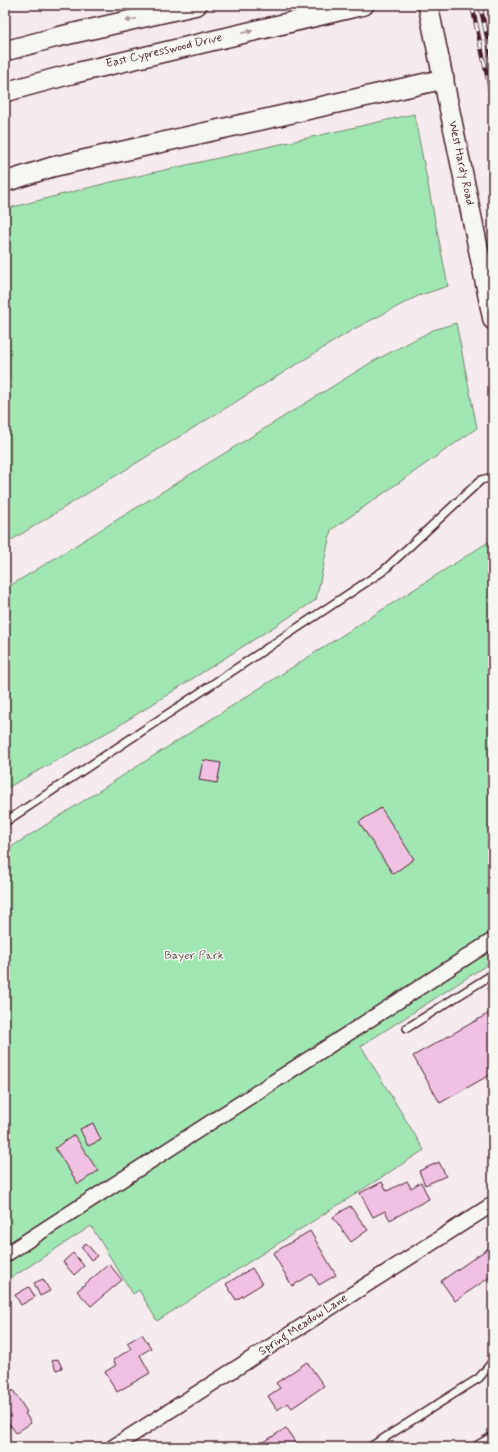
<svg xmlns="http://www.w3.org/2000/svg" width="498" height="1452" viewBox="0 0 498 1452" font-family="Mynerve,sans-serif">
  <style>
    .green { fill: #a1e7b4; stroke: #768370 }
    .building { fill: #f1c1e3; stroke: #4a1f2b }
    .lines { fill: none; stroke-linecap: round; stroke-linejoin: round }
    .service-casing { stroke: #4a1f2b; stroke-width: 10 }
    .minor-casing { stroke: #4a1f2b; stroke-width: 17 }
    .secondary-casing { stroke: #4a1f2b; stroke-width: 22 }
    .service { stroke: #f6f6f2; stroke-width: 7 }
    .minor { stroke: #f6f6f2; stroke-width: 14 }
    .secondary { stroke: #f6f6f2; stroke-width: 19 }
    .rail-casing { stroke: #4a1f2b; stroke-width: 4.5 }
    .rail { stroke: #f6f6f2; stroke-width: 3; stroke-dasharray: 9; stroke-linecap: butt }
    .oneway { fill: #a99598 }
    .labels { text-anchor: middle; dominant-baseline: central; stroke-width: 3; stroke-linejoin: round; paint-order: stroke }
    .street-label { font-size: 12px; fill: #4a1f2b; stroke: #f6f6f2 }
    .park-label { font-size: 12px; fill: #60514d; stroke: #f6f6f2 }
  </style>
  <rect width="100%" height="100%" fill="#f5ebef"/>
  <filter id="ink" filterUnits="userSpaceOnUse"><feTurbulence type="fractalNoise" baseFrequency=".025" numOctaves="2"/><feDisplacementMap in="SourceGraphic" scale="8" xChannelSelector="R" yChannelSelector="G"/><feConvolveMatrix kernelMatrix="1 2 1 2 8 2 1 2 1" color-interpolation-filters="sRGB"/></filter>
  <g filter="url(#ink)">
    <!-- green -->
    <g class="green">
      <path d="M414,114L448,286L418,296L354,329L5,544V209L107,183Z"/>
      <path d="M456,323L477,428L331,530L316,600L115,728L5,789V589L372,362L433,330Z"/>
      <path d="M493,539V961L361,1046L424,1150L157,1321L139,1290L133,1294L91,1226L5,1282V851Z"/>
    </g>
    <!-- building -->
    <g class="building">
      <path d="M203,760L221,763L217,783L199,780Z"/>
      <path d="M381,808L414,859L393,874L359,822Z"/>
      <path d="M493,1011V1073L440,1103L413,1056Z"/>
      <path d="M93,1123L101,1140L88,1146L80,1129Z"/>
      <path d="M74,1135L98,1171L78,1184L55,1148Z"/>
      <path d="M439,1162L446,1176L425,1185L419,1171Z"/>
      <path d="M407,1181L411,1188L421,1182L429,1199L390,1220L385,1211L373,1217L360,1193L382,1182L387,1191Z"/>
      <path d="M350,1206L368,1230L351,1242L333,1217Z"/>
      <path d="M310,1231L336,1275L319,1285L312,1274L292,1286L273,1253Z"/>
      <path d="M86,1243L97,1256L91,1260L81,1247Z"/>
      <path d="M493,1245V1275L455,1301L441,1281Z"/>
      <path d="M73,1253L84,1266L74,1275L63,1262Z"/>
      <path d="M109,1264L122,1280L91,1306L77,1291Z"/>
      <path d="M252,1268L262,1284L236,1300L226,1284Z"/>
      <path d="M43,1279L50,1291L40,1296L34,1283Z"/>
      <path d="M29,1287L35,1297L21,1305L15,1295Z"/>
      <path d="M142,1334L151,1348L140,1355L150,1373L117,1392L105,1372L116,1365L113,1360L131,1349L127,1343Z"/>
      <path d="M58,1359L62,1368L56,1370L52,1361Z"/>
      <path d="M307,1362L324,1386L292,1408L288,1403L277,1410L268,1396L280,1388L276,1383Z"/>
      <path d="M5,1389L8,1393L13,1390L27,1412L25,1413L31,1423L16,1433L9,1423L10,1427L5,1430Z"/>
      <path d="M286,1428L297,1445L294,1447H256Z"/>
    </g>
    <g class="lines">
      <!-- service casing -->
      <g class="service-casing">
        <g id="service">
          <path d="M5,822L383,571L481,480L493,477"/>
          <path d="M407,1028L493,974"/>
          <path d="M370,1447L479,1378L493,1361"/>
          <path d="M474,1447L493,1436"/>
        </g>
      </g>
      <!-- minor casing -->
      <g class="minor-casing">
        <g id="minor">
          <path d="M5,1255L493,940"/>
          <path d="M113,1447L493,1204"/>
        </g>
      </g>
      <!-- secondary casing -->
      <g class="secondary-casing">
        <g id="secondary">
          <path d="M428,5L493,320"/>
          <path d="M5,51L57,37L197,5"/>
          <path d="M5,92L71,74L364,5"/>
          <path d="M5,182L52,167L444,79"/>
        </g>
      </g>
      <!-- service -->
      <use href="#service" class="service"/>
      <!-- minor -->
      <use href="#minor" class="minor"/>
      <!-- secondary -->
      <use href="#secondary" class="secondary"/>
      <!-- rail casing -->
      <g class="rail-casing">
        <g id="rail">
          <path d="M472,5L493,103"/>
          <path d="M480,5L493,64"/>
        </g>
      </g>
      <!-- rail -->
      <use href="#rail" class="rail"/>
    </g>
    <!-- one-way arrows -->
    <defs><path id="oneway-solid" d="M-6-.8H1V-3.2L6.5 0L1 3.2V.8H-6Z"/></defs>
    <g class="oneway">
      <use href="#oneway-solid" transform="translate(131 20) rotate(167)"/>
      <use href="#oneway-solid" transform="translate(247 32) rotate(-13)"/>
    </g>
  </g>
  <g class="labels">
    <!-- street labels -->
    <g class="street-label">
      <text transform="translate(164 51) rotate(-13)">East Cypresswood Drive</text>
      <text transform="translate(461 163) rotate(78)">West Hardy Road</text>
      <text transform="translate(303 1325) rotate(-33)">Spring Meadow Lane</text>
    </g>
    <!-- park labels -->
    <g class="park-label">
      <text x="194" y="956">Bayer Park</text>
    </g>
  </g>
  <!-- margin -->
  <rect width="498" height="1452" fill="none" stroke="#f6f6f2" stroke-width="20"/>
  <rect x="10" y="10" width="478" height="1432" fill="none" stroke="#4a1f2b" stroke-width="1.5" filter="url(#ink)"/>
</svg>
